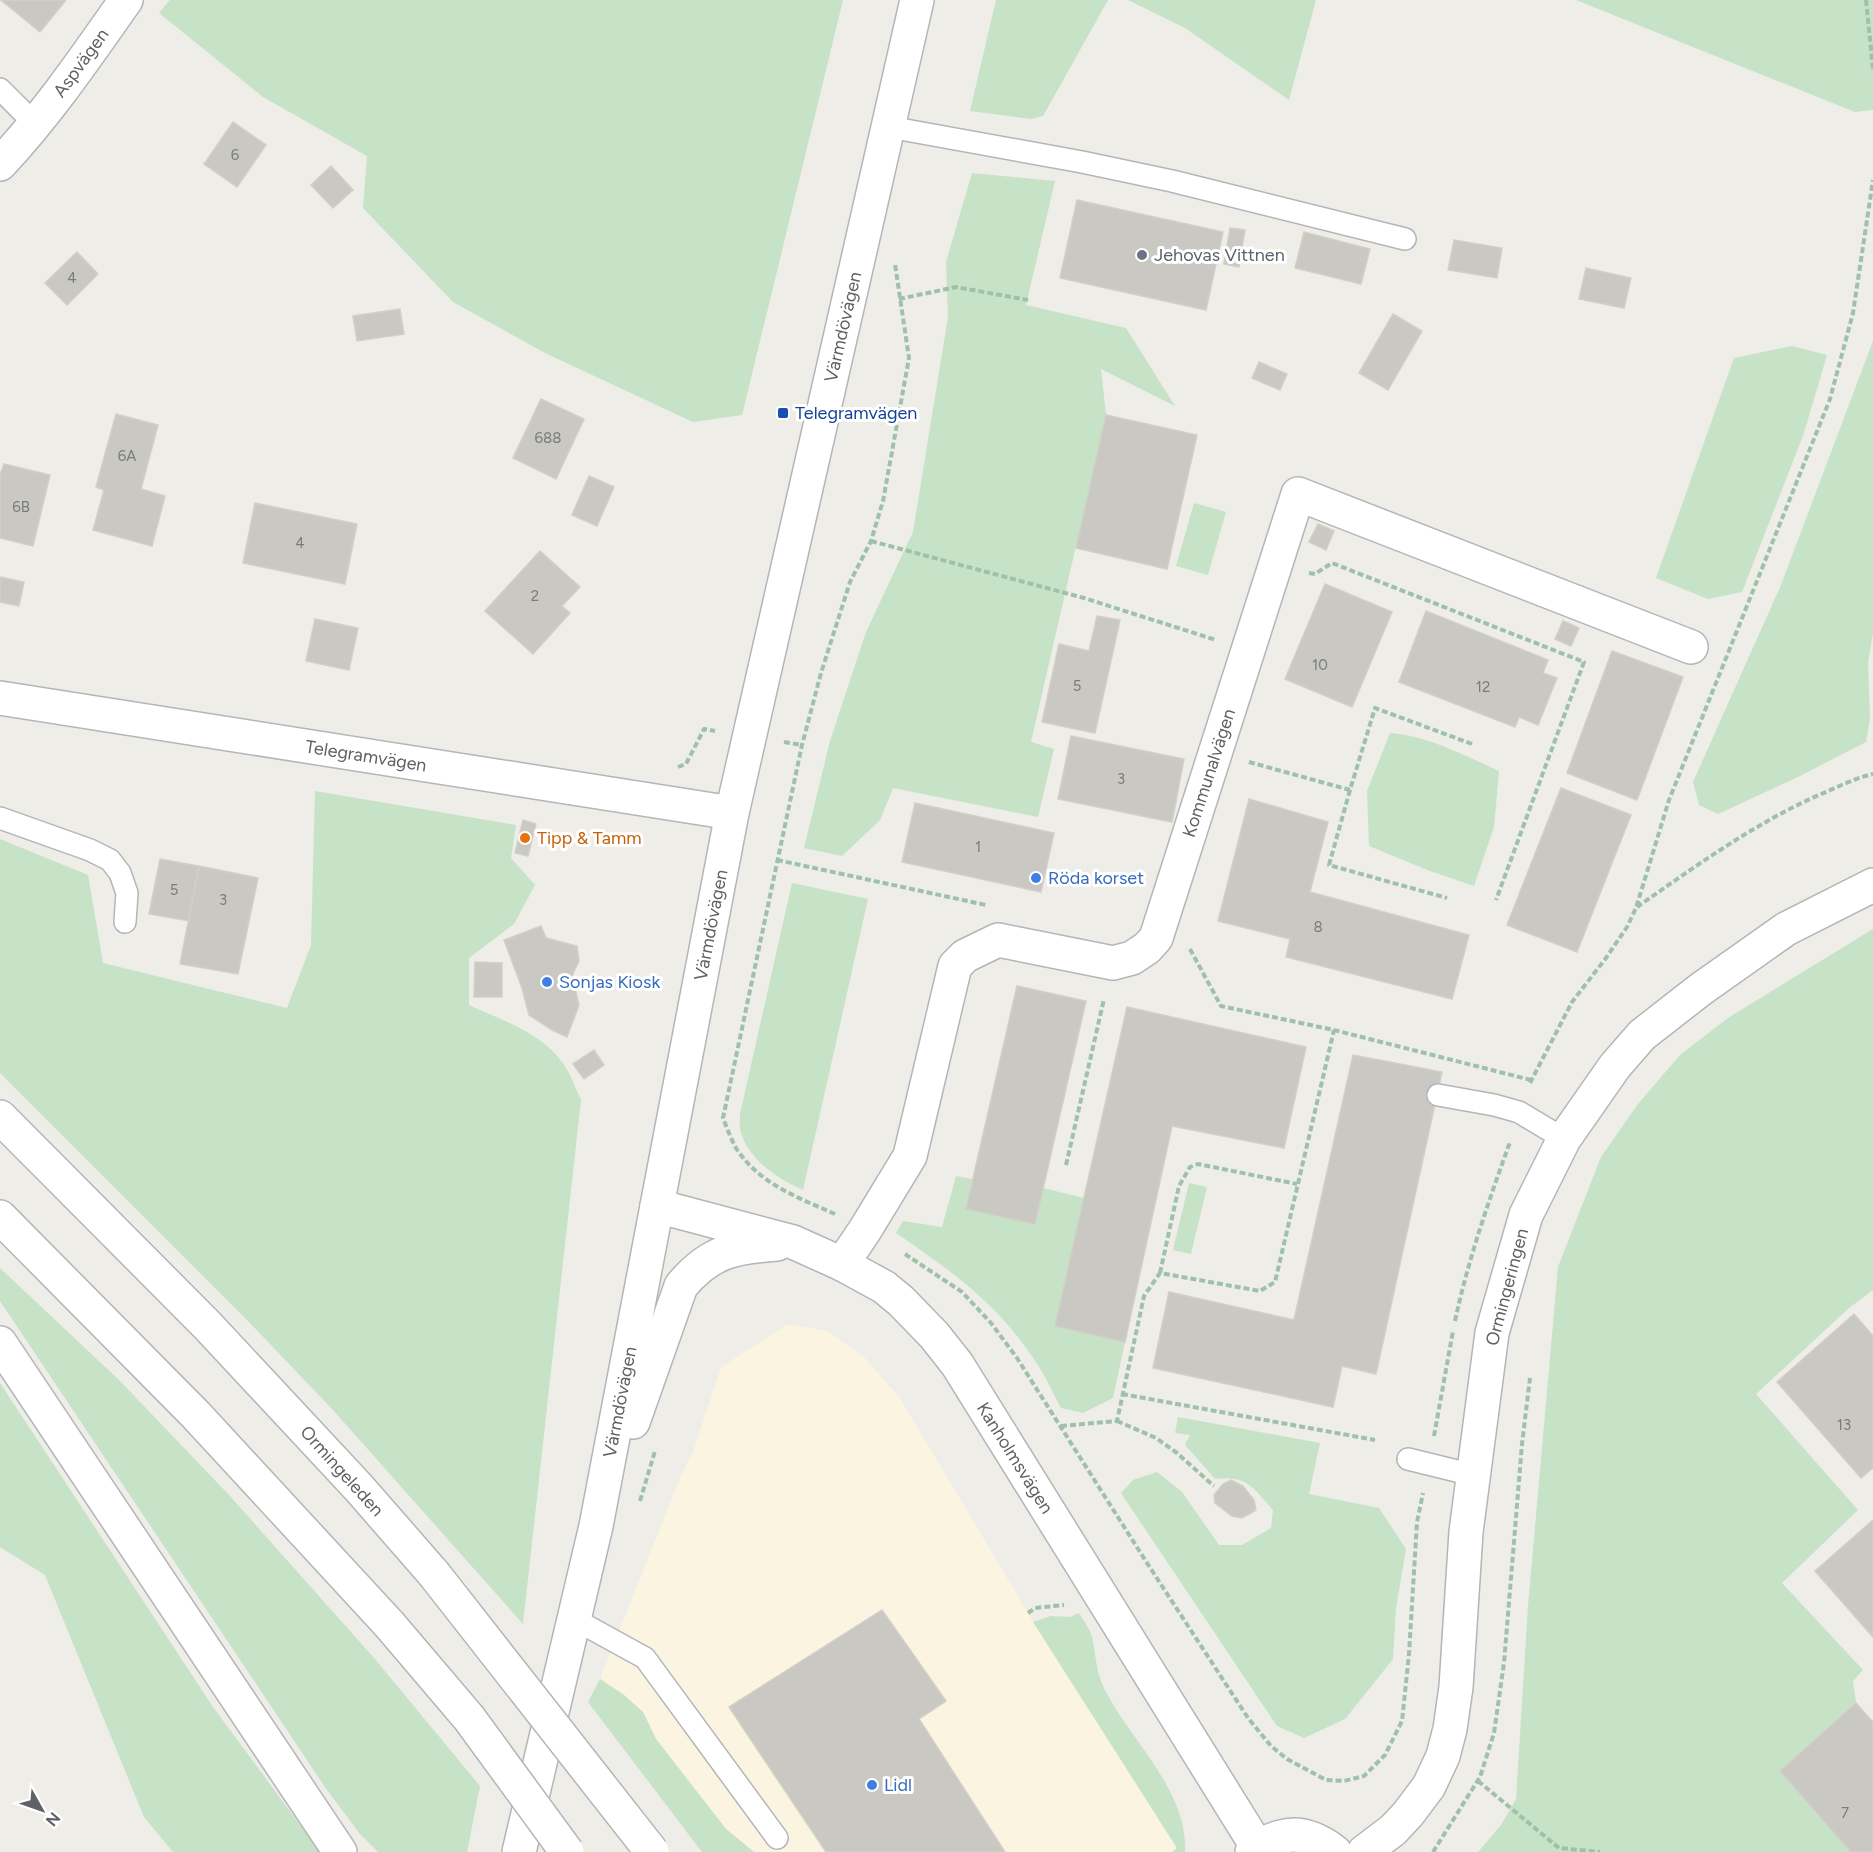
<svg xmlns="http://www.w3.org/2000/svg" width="1873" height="1852" viewBox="0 0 1873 1852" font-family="Figtree,sans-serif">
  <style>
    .commercial { fill: #faf4e0 }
    .green { fill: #c6e2c7 }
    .building { fill: #cac8c3; stroke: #d2cfc6; stroke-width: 1.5 }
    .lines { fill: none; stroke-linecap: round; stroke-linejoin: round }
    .lane-casing { stroke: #b3b6b9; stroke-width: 24 }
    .street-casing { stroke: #b3b6b9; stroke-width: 36 }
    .secondary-casing { stroke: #b3b5b9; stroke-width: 36 }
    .path { stroke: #9fc1a9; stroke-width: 4; stroke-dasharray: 6 3; stroke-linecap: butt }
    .lane { stroke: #fff; stroke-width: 21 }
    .street { stroke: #fff; stroke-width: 33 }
    .secondary { stroke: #fff; stroke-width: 33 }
    .secondary-bridge-casing { stroke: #b3b5b9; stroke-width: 36; stroke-linecap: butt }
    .secondary-bridge { stroke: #fff; stroke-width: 33 }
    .worship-dot { fill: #6b7280; stroke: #fff; stroke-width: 2 }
    .transit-dot { fill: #1a4fb4; stroke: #fff; stroke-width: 2 }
    .food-dot { fill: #e8710a; stroke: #fff; stroke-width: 2 }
    .shop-dot { fill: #3f7fe0; stroke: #fff; stroke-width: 2 }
    .labels { text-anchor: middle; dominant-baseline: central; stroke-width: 6; stroke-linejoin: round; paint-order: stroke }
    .number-label { font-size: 15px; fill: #797b7c }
    .street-label { font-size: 18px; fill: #5e6165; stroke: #fff }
    .worship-label { font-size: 18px; fill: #5b616d; stroke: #fff; text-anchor: start }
    .transit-label { font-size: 18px; fill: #164399; stroke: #fff; text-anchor: start }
    .food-label { font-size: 18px; fill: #c56008; stroke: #fff; text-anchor: start }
    .shop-label { font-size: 18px; fill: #366cbe; stroke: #fff; text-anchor: start }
  </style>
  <rect width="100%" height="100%" fill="#eeede7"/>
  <!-- commercial -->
  <path class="commercial" d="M788,1324L828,1331L865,1358L900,1398L1028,1613L1177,1848L1172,1852H754L726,1829L656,1739L643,1712L624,1695L600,1679L680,1478L693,1452L721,1367Z"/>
  <!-- green -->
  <g class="green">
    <path d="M170,0H843L742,415L693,422L545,353L453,302L363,208L367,156L263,97L159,13Z"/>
    <path d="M996,0H1108L1043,116L1031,119L970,111Z"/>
    <path d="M1128,0H1316L1289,100L1185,28Z"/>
    <path d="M1576,0H1873V110L1855,112Z"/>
    <path d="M972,173L1055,181L1026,305L1126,328L1175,406L1101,369L1106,415L1031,742L1054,749L1038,817L893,788L880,820L842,856L804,848L830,741L866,632L913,532L948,317L946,262Z"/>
    <path d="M1873,341V633L1868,663L1870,718L1866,742L1800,776L1718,814L1699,805L1693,782L1781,585Z"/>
    <path d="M1792,346L1827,355L1804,433L1742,592L1708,599L1656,578L1734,358Z"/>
    <path d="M1194,503L1226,512L1208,575L1176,566Z"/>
    <path d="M1390,733C1429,736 1463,755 1499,771L1494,827L1474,886L1430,871L1369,846L1367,791Z"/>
    <path d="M315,791L516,825L511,858L535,885L514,924L469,958V1005C501,1020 540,1032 562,1062C570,1072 575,1088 581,1100L523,1624L333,1410L247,1320L0,1073V839L88,875L103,963L287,1008L311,945Z"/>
    <path d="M792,883L868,899L803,1190C778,1179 750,1161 741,1133C739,1127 740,1120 740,1114Z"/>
    <path d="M1873,929V1290L1849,1308L1756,1394L1858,1510L1782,1583L1863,1670L1853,1681L1856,1703L1780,1771L1851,1852H1478L1501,1825L1516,1799L1528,1606L1558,1267L1601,1157L1638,1104L1680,1055L1728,1018Z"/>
    <path d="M956,1176L972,1179L966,1209L1035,1224L1043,1188L1084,1198L1055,1325L1125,1342L1113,1398L1083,1413L1061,1408C1051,1389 1042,1369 1029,1352C994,1301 946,1267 896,1233L903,1221L942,1227Z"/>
    <path d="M1189,1183L1207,1187L1191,1254L1173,1250Z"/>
    <path d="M0,1268L119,1380L229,1495L374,1658L480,1786L467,1852H378L360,1834L327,1790L0,1301Z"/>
    <path d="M0,1383L213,1707L320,1852H173L144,1817L45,1575L0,1547Z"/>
    <path d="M1178,1417L1320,1443L1309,1494L1379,1508L1406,1549L1396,1608L1393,1659L1345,1719L1304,1738L1277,1726L1121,1493L1133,1480L1157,1472L1182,1492L1219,1545H1242L1271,1528L1273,1510C1253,1488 1248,1475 1215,1479L1185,1445L1190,1435L1175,1433Z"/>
    <path d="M1079,1613C1083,1620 1090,1629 1092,1637C1096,1655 1096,1674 1105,1690C1131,1742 1188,1790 1185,1852H1172L1177,1848L1033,1622L1051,1616L1070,1617Z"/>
    <path d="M600,1679L624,1695L643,1712L656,1739L726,1829L754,1852H702L588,1702Z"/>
  </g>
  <!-- building -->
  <g class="building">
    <path d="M1,0H66L40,32Z"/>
    <path d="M233,122L266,145L237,187L204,164Z"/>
    <path d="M331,166L353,190L333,208L311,185Z"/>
    <path d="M1077,200L1223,232L1206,310L1060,278Z"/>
    <path d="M1230,228L1245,230L1239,267L1224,264Z"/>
    <path d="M1304,232L1370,249L1361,284L1295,268Z"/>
    <path d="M1454,240L1502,248L1497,278L1448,270Z"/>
    <path d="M77,252L98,274L67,305L45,283Z"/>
    <path d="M1586,268L1631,278L1624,308L1579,299Z"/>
    <path d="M400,309L404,334L357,341L353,316Z"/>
    <path d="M1393,314L1422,331L1388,390L1359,373Z"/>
    <path d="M1259,362L1287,374L1280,390L1252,378Z"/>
    <path d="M541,399L584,419L556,479L513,458Z"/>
    <path d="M116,414L158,425L141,489L165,496L152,546L93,530L104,490L96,487Z"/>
    <path d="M1106,415L1197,435L1167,569L1076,548Z"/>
    <path d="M4,464L50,475L33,546L0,538V475Z"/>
    <path d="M589,476L614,487L597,526L572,515Z"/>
    <path d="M255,503L357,524L345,584L243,563Z"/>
    <path d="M1318,524L1334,531L1326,550L1309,542Z"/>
    <path d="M540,551L580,587L562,606L570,613L533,654L485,611Z"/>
    <path d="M0,577L24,582L19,606L0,602Z"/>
    <path d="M1325,584L1392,612L1352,707L1285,679Z"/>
    <path d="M1426,611L1548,660L1543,673L1557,678L1538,725L1519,717L1515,727L1399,682Z"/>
    <path d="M1097,616L1120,620L1095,733L1042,722L1059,644L1089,651Z"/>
    <path d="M315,619L358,628L349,670L306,661Z"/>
    <path d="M1563,621L1579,628L1571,646L1555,639Z"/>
    <path d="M1612,651L1683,677L1637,800L1567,773Z"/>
    <path d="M1071,736L1184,759L1172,822L1058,799Z"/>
    <path d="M1561,788L1631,815L1577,952L1507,925Z"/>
    <path d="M1249,799L1328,822L1310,892L1469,935L1452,999L1286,957L1290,939L1218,921Z"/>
    <path d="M915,803L1054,833L1041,892L902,862Z"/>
    <path d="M523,820L536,824L528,856L515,853Z"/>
    <path d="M160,859L199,866L189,921L149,914Z"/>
    <path d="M199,866L258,878L238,974L180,964Z"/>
    <path d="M541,926L546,938L577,946L579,961L572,976L579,1005L567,1037L552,1030L529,1015L522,988L504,940Z"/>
    <path d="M475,962L502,963V997H474Z"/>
    <path d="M1017,986L1086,1001L1035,1224L966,1209Z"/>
    <path d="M1127,1007L1306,1047L1284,1148L1172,1126L1125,1342L1055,1326Z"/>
    <path d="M594,1050L604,1065L584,1079L573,1064Z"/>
    <path d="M1353,1055L1442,1072L1376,1374L1342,1366L1333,1407L1153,1368L1169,1292L1294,1320Z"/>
    <path d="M1854,1314L1873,1336V1468L1861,1478L1777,1382Z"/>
    <path d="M1231,1480L1243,1486L1254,1500L1256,1510L1242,1518L1232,1516L1215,1503L1214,1495L1223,1484Z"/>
    <path d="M1873,1520V1637L1815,1571Z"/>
    <path d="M882,1610L946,1701L919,1719L1005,1852H826L729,1707Z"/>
    <path d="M1856,1703L1873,1722V1852H1851L1780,1771Z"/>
  </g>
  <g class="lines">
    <!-- lane casing -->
    <g class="lane-casing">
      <g id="lane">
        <path d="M0,89L35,124"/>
        <path d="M889,127L1082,162L1172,181L1405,239"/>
        <path d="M0,818L90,850L110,860L120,873L127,893L125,922"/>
        <path d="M1438,1095L1494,1105L1519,1112L1564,1139"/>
        <path d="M1408,1459L1473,1475"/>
        <path d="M574,1619L645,1658L777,1838"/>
      </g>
    </g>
    <!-- street casing -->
    <g class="street-casing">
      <g id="street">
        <path d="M0,164C47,114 86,57 126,0"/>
        <path d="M0,698L732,813"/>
        <path d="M842,1264L865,1230L910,1156L955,966L965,956L998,940L1113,963L1132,958L1147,948L1156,938L1298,494L1691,647"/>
      </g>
    </g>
    <!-- secondary casing -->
    <g class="secondary-casing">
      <g id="secondary">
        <path d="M0,1117L207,1325L359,1488L434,1574"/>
        <path d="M657,1206L793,1242L842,1264L884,1287L901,1301L934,1335L957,1364L1258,1848"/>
        <path d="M0,1217L196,1415L389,1624"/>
        <path d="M0,1343L340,1852"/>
        <path d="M633,1422L681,1286C711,1250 734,1248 777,1244"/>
        <path d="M519,1852L596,1526L732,813L917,0"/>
        <path d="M1252,1852C1281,1830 1305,1829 1335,1852"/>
        <path d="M1364,1852L1393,1830L1408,1814L1429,1786L1443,1756L1450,1729L1456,1687L1466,1532L1492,1333L1526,1215L1564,1139L1615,1066L1642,1035L1701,989L1786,929L1873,885"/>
      </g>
    </g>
    <!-- path -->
    <g class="path">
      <path d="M1866,0L1873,69"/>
      <path d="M899,299L956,287L1028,300"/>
      <path d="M871,541L1084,598L1216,640"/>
      <path d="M1309,573L1315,574L1332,563L1584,662L1496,900"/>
      <path d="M784,742L802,745"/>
      <path d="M1249,762L1350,790L1375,708L1472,744"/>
      <path d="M678,767L686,764L704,729L715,731"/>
      <path d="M1350,790L1329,865L1447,898"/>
      <path d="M777,860L986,905"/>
      <path d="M1637,907C1696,866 1755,823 1821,794C1838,787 1855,778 1873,774"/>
      <path d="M1190,949L1221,1006L1334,1030L1531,1080"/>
      <path d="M1530,1083L1572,1002L1606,958L1627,927L1636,908L1669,800L1830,399L1853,313L1873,180"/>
      <path d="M1066,1165L1104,999"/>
      <path d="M835,1214C799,1198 759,1184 736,1148C731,1139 727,1128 723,1118L802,745L821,673L850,582L871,541L883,501L909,358L895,264"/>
      <path d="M905,1254L962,1292L991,1323L1017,1358L1147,1563L1248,1718L1271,1746L1287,1759L1326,1780L1344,1781L1364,1776L1385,1755L1402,1721L1409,1654L1417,1522L1423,1493"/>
      <path d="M1160,1273L1179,1186L1190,1167L1198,1164L1297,1184"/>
      <path d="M1455,1321C1468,1260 1489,1200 1510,1142"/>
      <path d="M1122,1394L1375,1440"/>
      <path d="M1117,1421L1156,1438L1177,1453L1214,1486"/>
      <path d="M1061,1426L1117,1421L1144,1296L1160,1273L1260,1291L1275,1282L1334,1030"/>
      <path d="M1434,1436L1453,1331"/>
      <path d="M640,1501L655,1451"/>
      <path d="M1028,1613L1035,1608L1064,1605"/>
      <path d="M1478,1781L1559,1848L1600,1852"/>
      <path d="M1433,1852L1480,1777L1494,1733L1504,1663L1522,1444L1530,1378"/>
    </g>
    <!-- lane -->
    <use href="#lane" class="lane"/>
    <!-- street -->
    <use href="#street" class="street"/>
    <!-- secondary -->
    <use href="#secondary" class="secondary"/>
    <!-- secondary-bridge casing -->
    <g class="secondary-bridge-casing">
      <g id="secondary-bridge">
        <path d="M434,1574L652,1852"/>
        <path d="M389,1624L469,1718L567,1852"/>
      </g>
    </g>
    <!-- secondary-bridge -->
    <use href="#secondary-bridge" class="secondary-bridge"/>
  </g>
  <!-- markers -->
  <circle class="worship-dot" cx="1142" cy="255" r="6"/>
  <rect class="transit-dot" x="777" y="407" width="12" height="12" rx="3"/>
  <circle class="food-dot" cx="525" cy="838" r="6"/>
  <g class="shop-dot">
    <circle cx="1036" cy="878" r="6"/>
    <circle cx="547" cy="982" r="6"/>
    <circle cx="872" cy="1785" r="6"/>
  </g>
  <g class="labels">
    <!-- number labels -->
    <g class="number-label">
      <text x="235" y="155">6</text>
      <text x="72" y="278">4</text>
      <text x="548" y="438">688</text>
      <text x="127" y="456">6A</text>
      <text x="21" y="507">6B</text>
      <text x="300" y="543">4</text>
      <text x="535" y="596">2</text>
      <text x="1320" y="665">10</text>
      <text x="1077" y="686">5</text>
      <text x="1483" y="687">12</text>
      <text x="1121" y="779">3</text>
      <text x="978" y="847">1</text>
      <text x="174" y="890">5</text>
      <text x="223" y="900">3</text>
      <text x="1318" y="927">8</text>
      <text x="1844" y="1425">13</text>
      <text x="1845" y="1813">7</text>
    </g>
    <!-- street labels -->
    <g class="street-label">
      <text transform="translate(81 63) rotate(-54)">Aspvägen</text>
      <text transform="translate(843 327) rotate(-77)">Värmdövägen</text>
      <text transform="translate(366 756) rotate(9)">Telegramvägen</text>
      <text transform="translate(1209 773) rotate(-72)">Kommunalvägen</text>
      <text transform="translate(711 925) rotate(-79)">Värmdövägen</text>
      <text transform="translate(1507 1287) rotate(-75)">Ormingeringen</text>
      <text transform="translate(620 1402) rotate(-79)">Värmdövägen</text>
      <text transform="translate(1015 1458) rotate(58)">Kanholmsvägen</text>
      <text transform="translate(342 1471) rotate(48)">Ormingeleden</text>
    </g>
    <!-- worship labels -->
    <g class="worship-label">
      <text x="1154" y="255">Jehovas Vittnen</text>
    </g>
    <!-- transit labels -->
    <g class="transit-label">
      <text x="795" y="413">Telegramvägen</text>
    </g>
    <!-- food labels -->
    <g class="food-label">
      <text x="537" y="838">Tipp &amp; Tamm</text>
    </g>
    <!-- shop labels -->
    <g class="shop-label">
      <text x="1048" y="878">Röda korset</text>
      <text x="559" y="982">Sonjas Kiosk</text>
      <text x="884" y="1785">Lidl</text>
    </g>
  </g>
  <!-- north arrow -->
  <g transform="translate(42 1810) rotate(130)" stroke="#ffffff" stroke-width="4.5" paint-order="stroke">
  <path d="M0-4.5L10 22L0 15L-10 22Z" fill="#5e6165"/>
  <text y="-9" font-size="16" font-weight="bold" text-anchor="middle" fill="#5e6165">N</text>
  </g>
</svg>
